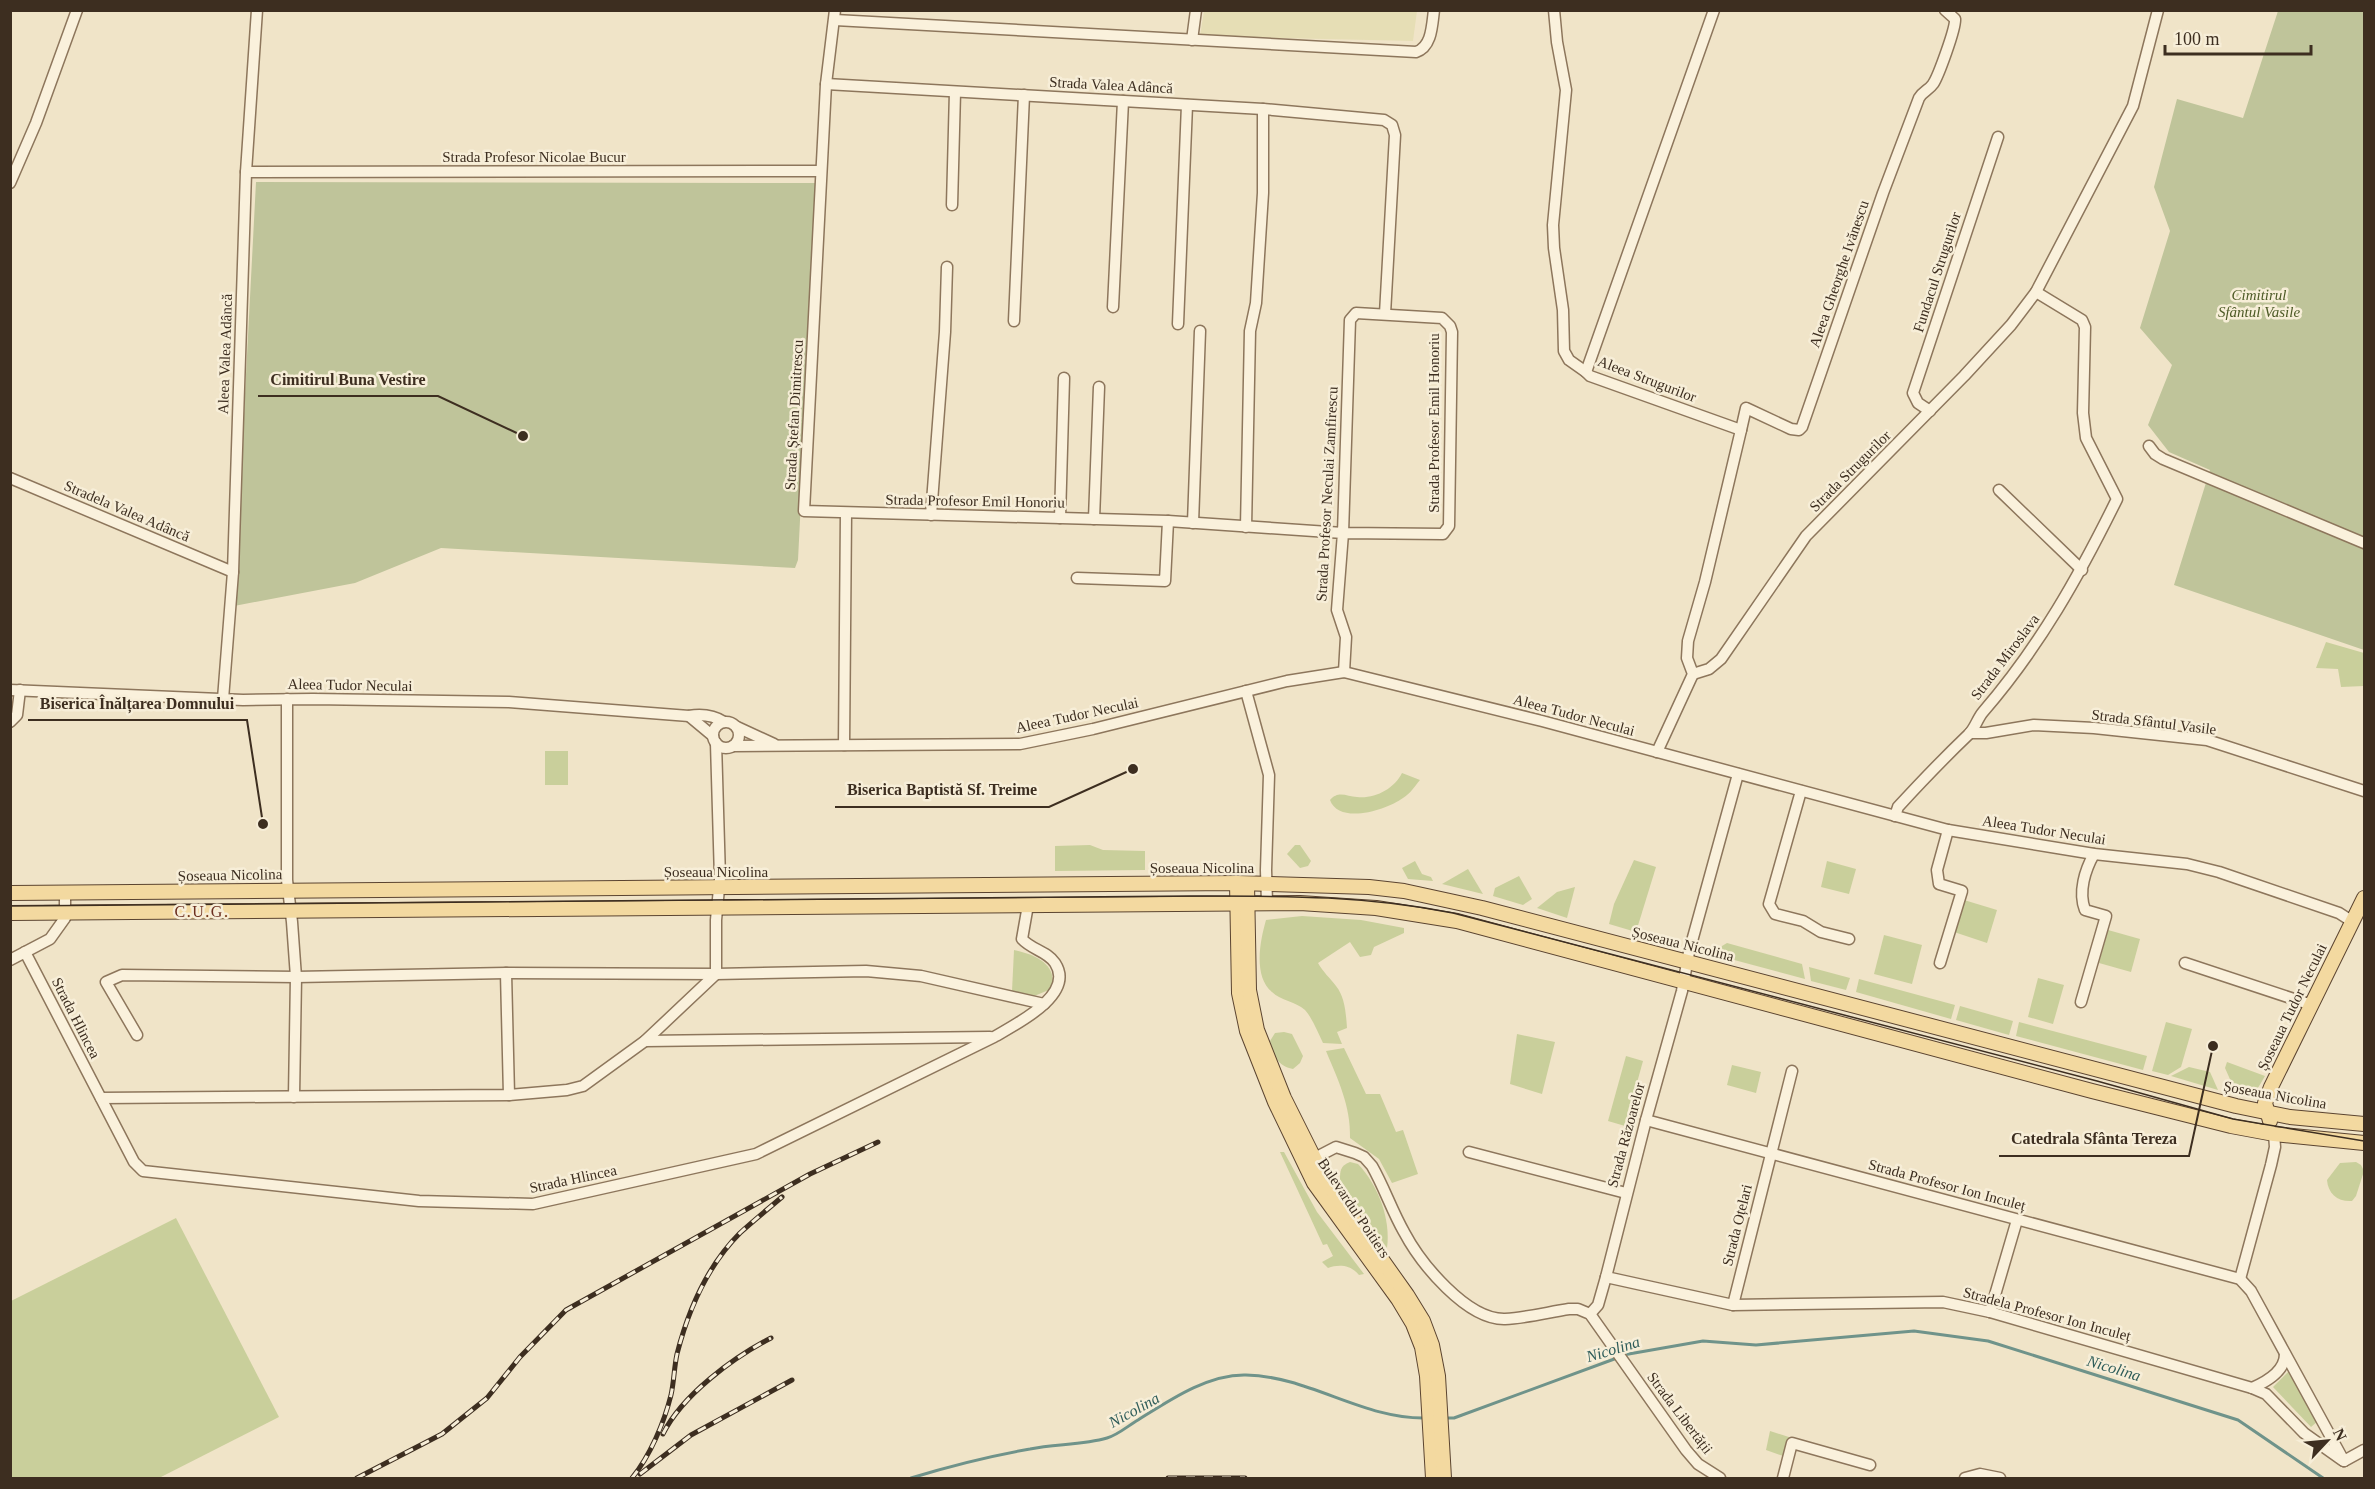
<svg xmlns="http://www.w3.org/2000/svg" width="2375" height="1489" viewBox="0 0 2375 1489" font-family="'Times New Roman',serif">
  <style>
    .farmland { fill: #e6deb5 }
    .green { fill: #c9cf9b }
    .cemetery { fill: #bfc49a }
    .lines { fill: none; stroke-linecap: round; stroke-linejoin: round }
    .stream { stroke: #6f938a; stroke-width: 3 }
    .minor-casing { stroke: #8d765c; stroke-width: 13 }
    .major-casing { stroke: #5b4430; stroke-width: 16 }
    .minor { stroke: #faf1dc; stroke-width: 10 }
    .major { stroke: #f3d9a0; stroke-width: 14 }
    .tram { stroke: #3d2e20; stroke-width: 1.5 }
    .rail-casing { stroke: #3d2e20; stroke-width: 5 }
    .rail { stroke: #f7eed8; stroke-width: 3; stroke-dasharray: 9; stroke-linecap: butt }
    .labels { text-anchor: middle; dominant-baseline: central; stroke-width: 5; stroke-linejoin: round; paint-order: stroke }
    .street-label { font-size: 15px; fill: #3d2e20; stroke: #f7eed8 }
    .park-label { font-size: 15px; font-style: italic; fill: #4d5a26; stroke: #f7eed8 }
    .neighbourhood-label { font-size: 16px; letter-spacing: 1.5px; fill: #6b2e1e; stroke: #f7eed8 }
    .water-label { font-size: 16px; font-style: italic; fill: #2f5d5a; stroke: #f7eed8 }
    .leader { fill: none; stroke: #3d2e20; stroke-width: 2 }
    .callout-dot { fill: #3d2e20; stroke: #f7eed8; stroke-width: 2 }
    .callout-label { font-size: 16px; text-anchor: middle; font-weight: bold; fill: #3d2e20; stroke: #f7eed8; stroke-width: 5; stroke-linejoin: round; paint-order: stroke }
  </style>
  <rect width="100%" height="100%" fill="#f0e4c8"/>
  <!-- farmland -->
  <path class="farmland" d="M1204,11H1417L1413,41L1200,36Z"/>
  <!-- green -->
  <g class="green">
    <path d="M2326,642L2364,653V686L2341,687L2338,669L2316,668Z"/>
    <rect x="545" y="751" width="23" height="34"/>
    <path d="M1402,773L1420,780C1415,786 1410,794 1403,798C1387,810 1339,825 1330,800C1339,790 1347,797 1357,797C1375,799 1394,789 1402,773Z"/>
    <path d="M1090,845L1103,850L1145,851V870L1055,871V846Z"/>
    <path d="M1295,845H1300L1311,861L1308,866L1300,868L1287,854Z"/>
    <path d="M1634,860L1656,867L1636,932L1609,924L1614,904Z"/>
    <path d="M1415,861L1422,874L1431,877L1433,881L1408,879L1402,868Z"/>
    <path d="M1827,861L1856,869L1849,894L1821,887Z"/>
    <path d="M1468,869L1483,894L1442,884Z"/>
    <path d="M1519,876L1532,899L1523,905L1493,896L1495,888Z"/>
    <path d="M1575,887L1567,918L1537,908L1557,892Z"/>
    <path d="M1964,900L1997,910L1987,943L1954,932Z"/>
    <path d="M1302,916L1361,920L1404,928V933L1374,947L1371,955L1360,957L1350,942L1318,963C1323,972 1330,978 1336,986C1345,997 1346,1014 1347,1028L1337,1032L1342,1044L1323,1043C1318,1033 1313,1019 1305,1010C1295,1001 1281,1001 1272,992C1253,976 1260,941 1266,920Z"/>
    <path d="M2108,930L2140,939L2131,972L2099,963Z"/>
    <path d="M1884,935L1922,945L1912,984L1874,974Z"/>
    <path d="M1727,943L1802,964L1805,979L1723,957L1719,954L1722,946Z"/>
    <path d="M1014,950C1035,954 1059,965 1051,989L1032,997L1012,991Z"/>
    <path d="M1809,967L1850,978L1846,990L1811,981Z"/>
    <path d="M2038,978L2064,985L2053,1024L2028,1017Z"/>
    <path d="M1859,979L1955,1005L1951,1019L1856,992Z"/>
    <path d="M1960,1006L2013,1021L2009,1035L1956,1020Z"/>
    <path d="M2019,1022L2147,1056L2143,1070L2016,1036Z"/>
    <path d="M2166,1022L2192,1029L2181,1067L2168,1075L2152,1071Z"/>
    <path d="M1284,1032L1292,1034L1303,1056L1300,1063L1293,1069C1277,1066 1274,1055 1270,1041L1275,1033Z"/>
    <path d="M1517,1034L1555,1042L1542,1094L1510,1084Z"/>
    <path d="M1344,1048L1366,1094H1380L1396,1132L1403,1130L1418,1174L1392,1183L1379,1159L1350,1138C1351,1106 1338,1080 1326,1051Z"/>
    <path d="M1626,1056L1643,1061L1625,1126L1608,1121Z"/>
    <path d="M2227,1062L2265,1076C2256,1091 2256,1096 2237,1095L2225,1068Z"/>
    <path d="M1732,1065L1761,1072L1756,1093L1727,1085Z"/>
    <path d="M2189,1067L2210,1072L2218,1090L2171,1076Z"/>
    <path d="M1280,1152H1284L1317,1212L1364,1274L1359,1275C1351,1265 1339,1264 1328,1268L1322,1262L1333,1256L1327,1244L1323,1245Z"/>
    <path d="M1350,1162L1358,1164C1378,1185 1391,1219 1387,1248L1340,1180C1340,1171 1340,1166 1350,1162Z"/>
    <path d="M2356,1162L2361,1165L2364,1171L2356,1196L2352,1201C2338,1202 2328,1194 2327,1180L2340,1163Z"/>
    <path d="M176,1218L279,1417L159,1478H11V1301Z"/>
    <path d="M2289,1371L2318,1421L2311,1427L2273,1387Z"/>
    <path d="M1770,1431L1792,1438L1786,1457L1766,1450Z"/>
  </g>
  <!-- cemetery -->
  <g class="cemetery">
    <path d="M2278,11H2364V650L2174,585L2210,470L2169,452L2148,425L2172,365L2140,328L2170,231L2154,187L2177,99L2243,118Z"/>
    <path d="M256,182L817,183L798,560L795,568L441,548L355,583L234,606Z"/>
  </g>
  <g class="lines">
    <!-- stream -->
    <g class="stream">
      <path d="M1623,1355L1703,1341L1756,1345L1914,1331L1988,1341L2238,1420L2323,1478"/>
      <path d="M1445,1418H1454L1617,1358"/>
      <path d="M911,1478C950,1466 990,1456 1030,1449C1055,1444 1083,1445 1107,1438C1118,1435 1129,1425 1138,1420C1170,1400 1208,1374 1246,1375C1309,1376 1364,1420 1427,1418"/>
    </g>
    <!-- minor casing -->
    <g class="minor-casing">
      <g id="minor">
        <path d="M835,10L826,84L804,511L1168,521L1343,533L1443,534L1449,526L1452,332L1450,326L1442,318L1356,313L1350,320L1343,533L1337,610L1346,637L1344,672"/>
        <path d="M1554,10L1557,42L1566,90L1553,225L1554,248L1563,310L1564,351L1569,360L1586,372"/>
        <path d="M835,20L1416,52C1432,47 1432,25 1434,10"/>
        <path d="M1192,40L1196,10"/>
        <path d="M826,84L1263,109L1384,120L1392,125L1395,135L1385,314"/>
        <path d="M246,172L821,171"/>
        <path d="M10,183L36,123L77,10"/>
        <path d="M952,205L955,92"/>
        <path d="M1113,307L1123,101"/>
        <path d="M1014,321L1024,95"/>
        <path d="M1178,324L1187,105"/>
        <path d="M1930,411L1918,403L1913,393L1998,137"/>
        <path d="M1741,430L1746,408L1791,429L1799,430L1802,427L1883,193L1919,98C1923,91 1929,90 1933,84C1938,77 1956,28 1955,19L1945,10"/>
        <path d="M2149,446L2155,454L2163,459L2364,543"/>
        <path d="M10,478L233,572"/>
        <path d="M1999,490L2082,570"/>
        <path d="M931,515L945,332L947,267"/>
        <path d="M1060,518L1064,378"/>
        <path d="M1094,519L1099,387"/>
        <path d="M1193,523L1200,331"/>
        <path d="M1246,527L1250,331L1256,303L1263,193V109"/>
        <path d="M1077,578L1165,581L1168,521"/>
        <path d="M1693,674L1709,669L1721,659L1806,536L1964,376L2011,325L2036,292L2133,106L2158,10"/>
        <path d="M10,690L243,700L313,699L509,702L689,716C701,714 713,715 724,722"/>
        <path d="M1246,691L1269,775L1266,870L1267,903"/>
        <path d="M223,699L233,572L246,172L257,10"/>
        <path d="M287,699V880L292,922L296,977L294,1097"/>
        <path d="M689,716L713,736"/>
        <circle cx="726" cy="735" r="13"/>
        <path d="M10,722L17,715L20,690"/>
        <path d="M737,727L774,744"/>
        <path d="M1970,733H1986L2034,725L2094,728L2207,740L2364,791"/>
        <path d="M844,745L846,513"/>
        <path d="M733,746L1020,744L1093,729L1287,681L1344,672L1542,721L1948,830L2094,854L2187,864L2219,872L2339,913L2353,922"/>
        <path d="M1657,752L1693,674L1687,658L1688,641L1705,582L1741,430L1590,376L1586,372L1714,10"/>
        <path d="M1801,791L1769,904L1775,914L1803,921L1821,932L1849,939"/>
        <path d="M1895,816L1898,807C1921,782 1944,758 1968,735C1975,729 1977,719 1983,712C2040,646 2079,576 2117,499L2086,438L2083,413L2085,327L2082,320L2036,292"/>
        <path d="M25,952L134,1162L143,1171L419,1201L533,1204L756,1154L994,1037C1016,1024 1076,995 1055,963C1047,951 1032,950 1022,939L1028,905"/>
        <path d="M10,960L50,939L65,918V893"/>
        <path d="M1940,963L1962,891L1939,884L1937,870L1948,830"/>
        <path d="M2185,963L2312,1005"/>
        <path d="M506,973L509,1095"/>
        <path d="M2081,1002L2106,916L2085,910C2078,892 2085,870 2094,854"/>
        <path d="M137,1035L106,982L122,975L296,977L506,973L716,974L866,971L921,976L1044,1004"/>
        <path d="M645,1041L990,1037"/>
        <path d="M101,1098L509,1095L567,1090L583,1086L645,1041L716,974V920L720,878L716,743"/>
        <path d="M1646,1120L2240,1279L2251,1291L2344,1461"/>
        <path d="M1469,1152L1626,1193"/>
        <path d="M1309,1161L1336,1147L1355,1153L1364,1157L1372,1166C1384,1187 1392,1211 1404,1232C1421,1264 1467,1320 1505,1319C1526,1318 1549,1312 1569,1309H1578L1590,1314L1686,1450L1698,1464L1720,1478"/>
        <path d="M1606,1277L1733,1305L1943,1302L1990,1312L2252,1388L2266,1394L2304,1433L2342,1460"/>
        <path d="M2240,1279L2271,1165L2275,1147L2274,1134"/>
        <path d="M1733,1305L1792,1071"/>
        <path d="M1990,1312L2017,1220"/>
        <path d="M1590,1314L1598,1305L1606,1277L1646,1120L1682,991L1689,952L1738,774"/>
        <path d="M2252,1388C2266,1382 2285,1371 2285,1354"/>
        <path d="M2344,1461L2364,1450"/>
        <path d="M1783,1478L1792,1443L1870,1465"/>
        <path d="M1965,1478L1980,1474L2000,1478"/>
      </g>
    </g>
    <!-- major casing -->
    <g class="major-casing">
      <g id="major">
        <path d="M1237,883L1239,993L1247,1031L1275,1102L1314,1183L1398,1299L1413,1324L1422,1347L1427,1376L1433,1478"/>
        <path d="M1247,884L1249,990L1257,1030L1284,1098L1324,1178L1407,1295L1423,1321L1432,1345L1438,1376L1444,1478"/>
        <path d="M10,893L1237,883L1369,887L1404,891L1482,908L2236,1106L2290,1117L2364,1124"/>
        <path d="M10,913L1300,903L1376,908L1457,921L2092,1091L2231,1126L2274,1134L2364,1143"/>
        <path d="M2270,1121L2265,1103L2271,1087L2364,898"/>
      </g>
    </g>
    <!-- minor -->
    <use href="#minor" class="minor"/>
    <!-- major -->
    <use href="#major" class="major"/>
    <!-- tram -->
    <path class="tram" d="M10,906L1190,896C1282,896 1362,895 1453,913L2097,1081L2233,1119L2364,1141"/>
    <!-- rail casing -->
    <g class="rail-casing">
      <g id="rail">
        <path d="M663,1434C682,1395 734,1357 771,1338"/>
        <path d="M640,1474L691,1435L792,1380"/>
        <path d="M357,1478L442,1434L487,1398L520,1357L566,1310L810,1174L878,1142"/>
        <path d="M632,1478C650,1456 664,1423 671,1395C674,1382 674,1368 677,1354C688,1311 708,1265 740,1233C753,1221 768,1209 782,1197"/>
        <path d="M1168,1478H1245"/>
      </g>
    </g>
    <!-- rail -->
    <use href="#rail" class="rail"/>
  </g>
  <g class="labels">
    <!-- street labels -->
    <g class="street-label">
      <text transform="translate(1111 85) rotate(3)">Strada Valea Adâncă</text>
      <text x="534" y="157">Strada Profesor Nicolae Bucur</text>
      <text transform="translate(1937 272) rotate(-72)">Fundacul Strugurilor</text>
      <text transform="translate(1839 274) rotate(-71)">Aleea Gheorghe Ivănescu</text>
      <text transform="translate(225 354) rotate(-88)">Aleea Valea Adâncă</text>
      <text transform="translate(1647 379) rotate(21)">Aleea Strugurilor</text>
      <text transform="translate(794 415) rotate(-87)">Strada Ștefan Dimitrescu</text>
      <text transform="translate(1434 423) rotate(-90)">Strada Profesor Emil Honoriu</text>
      <text transform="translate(1850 471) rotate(-45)">Strada Strugurilor</text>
      <text transform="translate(1327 494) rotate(-87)">Strada Profesor Neculai Zamfirescu</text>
      <text transform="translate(975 501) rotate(1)">Strada Profesor Emil Honoriu</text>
      <text transform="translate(127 511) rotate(23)">Stradela Valea Adâncă</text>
      <text transform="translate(2005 657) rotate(-53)">Strada Miroslava</text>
      <text transform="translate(350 685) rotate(1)">Aleea Tudor Neculai</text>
      <text transform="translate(1077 715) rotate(-12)">Aleea Tudor Neculai</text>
      <text transform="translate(1574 715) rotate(15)">Aleea Tudor Neculai</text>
      <text transform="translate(2154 722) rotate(7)">Strada Sfântul Vasile</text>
      <text transform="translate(2044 830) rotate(9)">Aleea Tudor Neculai</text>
      <text x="1202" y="868">Șoseaua Nicolina</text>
      <text x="716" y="872">Șoseaua Nicolina</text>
      <text transform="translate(230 875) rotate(-1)">Șoseaua Nicolina</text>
      <text transform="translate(1683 944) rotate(14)">Șoseaua Nicolina</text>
      <text transform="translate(2292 1007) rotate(-64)">Șoseaua Tudor Neculai</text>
      <text transform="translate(76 1018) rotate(63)">Strada Hlincea</text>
      <text transform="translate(2275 1095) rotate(10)">Șoseaua Nicolina</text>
      <text transform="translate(1626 1135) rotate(-75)">Strada Răzoarelor</text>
      <text transform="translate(573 1179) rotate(-12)">Strada Hlincea</text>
      <text transform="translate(1947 1185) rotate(15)">Strada Profesor Ion Inculeț</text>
      <text transform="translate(1354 1208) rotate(56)">Bulevardul Poitiers</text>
      <text transform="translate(1737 1225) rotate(-76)">Strada Oțelari</text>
      <text transform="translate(2047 1314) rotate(15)">Stradela Profesor Ion Inculeț</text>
      <text transform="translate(1680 1413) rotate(53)">Strada Libertății</text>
    </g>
    <!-- park labels -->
    <g class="park-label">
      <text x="2259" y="295">Cimitirul<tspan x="2259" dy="17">Sfântul Vasile</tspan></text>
    </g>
    <!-- neighbourhood labels -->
    <g class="neighbourhood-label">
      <text x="202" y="911">C.U.G.</text>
    </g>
    <!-- water labels -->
    <g class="water-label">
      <text transform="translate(1613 1349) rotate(-17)">Nicolina</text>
      <text transform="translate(2114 1368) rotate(17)">Nicolina</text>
      <text transform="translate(1134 1410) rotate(-29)">Nicolina</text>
    </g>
  </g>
  <!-- callouts -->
  <path class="leader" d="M523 436L438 396H258M263 824L247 720H28M1133 769L1049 807H835M2213 1046L2189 1156H1999"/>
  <g class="callout-dot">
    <circle cx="523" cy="436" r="6"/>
    <circle cx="263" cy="824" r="6"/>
    <circle cx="1133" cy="769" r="6"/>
    <circle cx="2213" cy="1046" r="6"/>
  </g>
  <g class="callout-label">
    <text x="348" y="385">Cimitirul Buna Vestire</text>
    <text x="137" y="709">Biserica Înălțarea Domnului</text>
    <text x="942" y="795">Biserica Baptistă Sf. Treime</text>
    <text x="2094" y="1144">Catedrala Sfânta Tereza</text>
  </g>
  <!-- border -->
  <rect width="2375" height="1489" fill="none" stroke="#3d2e20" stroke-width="24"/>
  <!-- north arrow -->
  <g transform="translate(2327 1441) rotate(64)" stroke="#f7eed8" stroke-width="4.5" paint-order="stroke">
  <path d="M0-4.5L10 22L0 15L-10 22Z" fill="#3d2e20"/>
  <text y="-9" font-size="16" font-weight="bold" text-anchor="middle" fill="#3d2e20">N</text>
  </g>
  <!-- scale -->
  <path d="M2165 45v9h146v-9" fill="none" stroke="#3d2e20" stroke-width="3"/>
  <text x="2174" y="45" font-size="18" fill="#3d2e20" stroke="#f7eed8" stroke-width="4.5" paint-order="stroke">100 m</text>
</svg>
